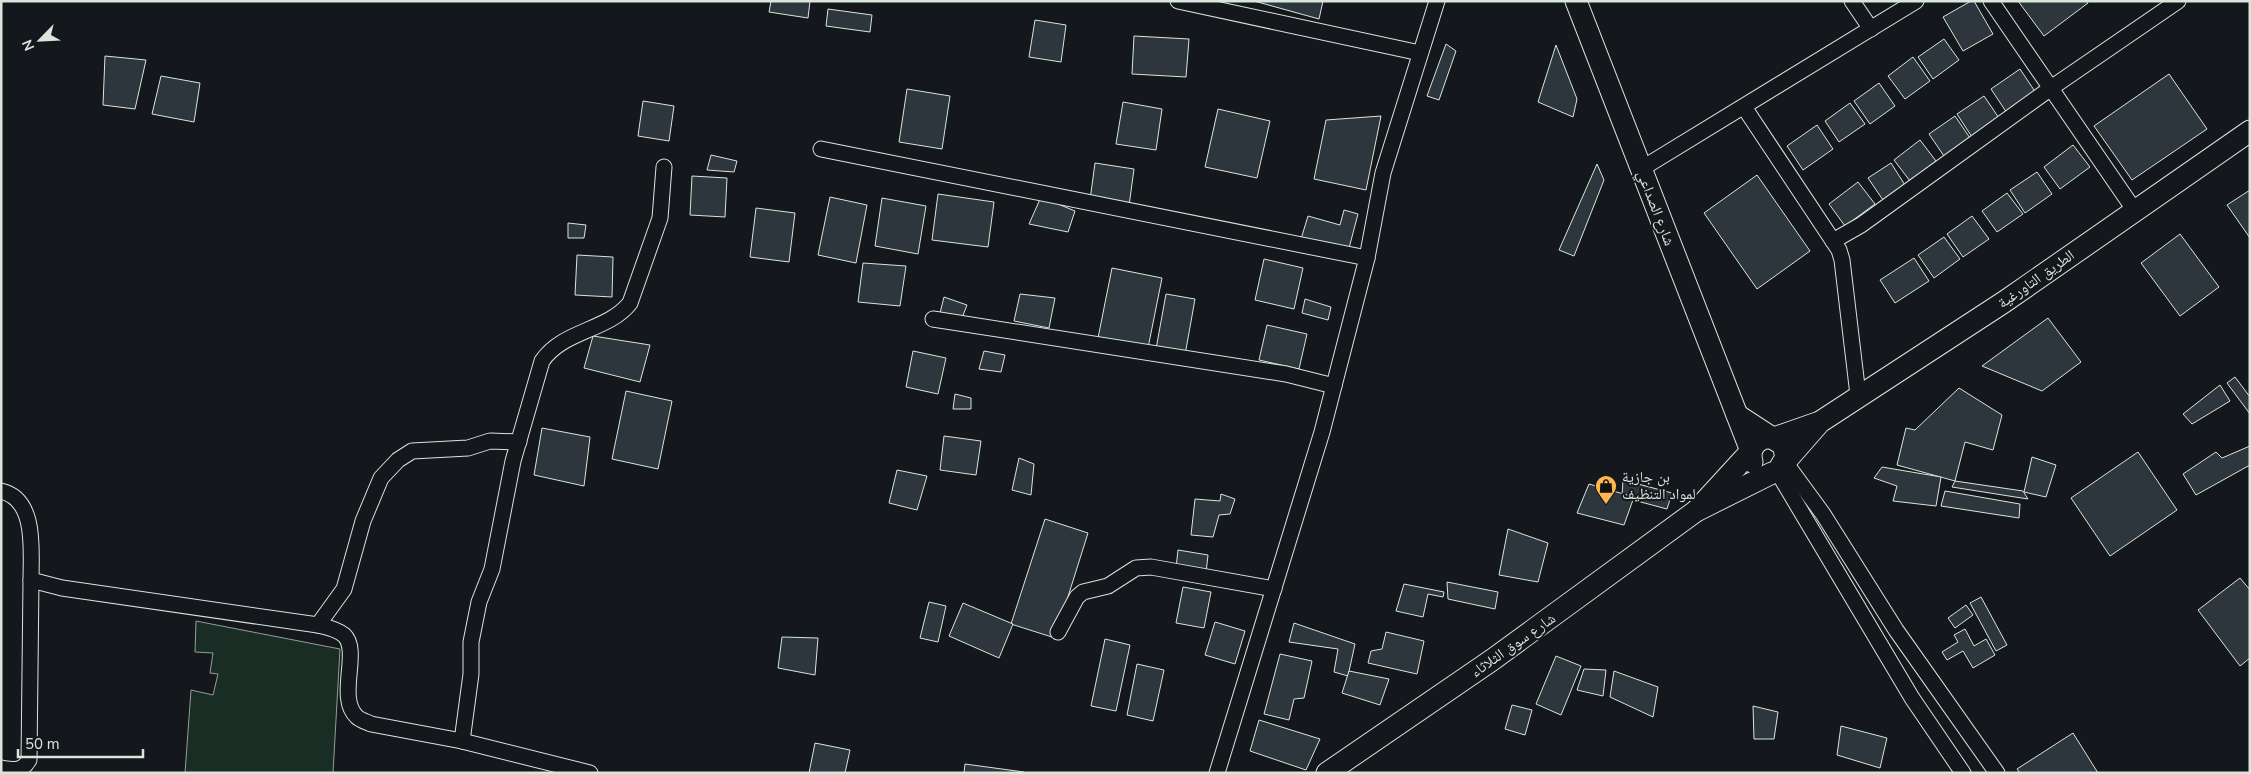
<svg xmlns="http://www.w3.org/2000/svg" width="2251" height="774" viewBox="0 0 2251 774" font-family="'Nunito Sans','Noto Naskh Arabic',sans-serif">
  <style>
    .green { fill: #1a2d24; stroke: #939e99 }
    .building { fill: #2c363c; stroke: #d8e6dc }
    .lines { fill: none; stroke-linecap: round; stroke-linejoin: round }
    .street-casing { stroke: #d8e6dc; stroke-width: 17 }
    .secondary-casing { stroke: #d8e6dc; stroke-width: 23 }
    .street { stroke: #14181c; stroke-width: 15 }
    .secondary { stroke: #14181c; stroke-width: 21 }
    .labels { text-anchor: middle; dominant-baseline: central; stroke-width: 4; stroke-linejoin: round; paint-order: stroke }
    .street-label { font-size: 15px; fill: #d8e6dc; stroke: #14181c }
    .poi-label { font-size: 15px; fill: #d8e6dc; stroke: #14181c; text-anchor: start }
  </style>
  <rect width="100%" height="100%" fill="#14181c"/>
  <!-- green -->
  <path class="green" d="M196,621L340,649L333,773H185L191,690L213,695L218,674L210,673L213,653L195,652Z"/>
  <!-- building -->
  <g class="building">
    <path d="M771,1H810L808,18L769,12Z"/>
    <path d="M1254,1H1323L1319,19Z"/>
    <path d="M1971,1H1974L1993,34L1963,51L1943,17Z"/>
    <path d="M2018,1H2087L2088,3L2044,36Z"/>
    <path d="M828,9L872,15L870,32L826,26Z"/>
    <path d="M1035,20L1066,25L1061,62L1029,57Z"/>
    <path d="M1134,36L1189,39L1186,77L1132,74Z"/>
    <path d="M1944,39L1959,60L1933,79L1918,57Z"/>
    <path d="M1446,44L1456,51L1439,100L1427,96Z"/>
    <path d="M1556,45L1577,99L1573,117L1538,102Z"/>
    <path d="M105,56L146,60L135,109L103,105Z"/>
    <path d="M1913,57L1930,81L1905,99L1888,76Z"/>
    <path d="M2020,69L2036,93L2007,113L1991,89Z"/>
    <path d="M2169,74L2207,129L2132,180L2094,126Z"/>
    <path d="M161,76L200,83L194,122L152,114Z"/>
    <path d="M1879,83L1895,106L1870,124L1854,101Z"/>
    <path d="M907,89L950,96L942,149L899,142Z"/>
    <path d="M1984,96L1999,118L1972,137L1957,114Z"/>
    <path d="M643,101L674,106L669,141L638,136Z"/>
    <path d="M1123,102L1162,109L1156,150L1116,144Z"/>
    <path d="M1850,103L1865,124L1839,142L1825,121Z"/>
    <path d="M1218,109L1270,121L1257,178L1205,167Z"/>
    <path d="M1381,116L1366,190L1314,179L1326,120Z"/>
    <path d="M1955,116L1970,138L1944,156L1929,134Z"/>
    <path d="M1817,125L1833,149L1803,170L1787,146Z"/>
    <path d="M1920,140L1936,161L1910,181L1894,160Z"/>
    <path d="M2073,145L2090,167L2060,189L2044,167Z"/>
    <path d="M711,155L737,161L734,172L707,170Z"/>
    <path d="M1095,163L1134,169L1129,206L1090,200Z"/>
    <path d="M1891,163L1905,185L1883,200L1868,178Z"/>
    <path d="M1597,164L1604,180L1574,256L1559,250Z"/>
    <path d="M2037,172L2052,194L2025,213L2010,190Z"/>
    <path d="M1757,175L1810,251L1757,289L1704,213Z"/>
    <path d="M692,176L727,178L725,217L690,215Z"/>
    <path d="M1858,182L1875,204L1845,226L1829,204Z"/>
    <path d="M2250,190V238L2227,205Z"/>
    <path d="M2007,193L2023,214L1997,232L1982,211Z"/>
    <path d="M938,194L994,202L988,247L932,240Z"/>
    <path d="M830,197L867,205L856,263L818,255Z"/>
    <path d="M1041,197L1075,211L1068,232L1029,224Z"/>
    <path d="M882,198L926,206L918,254L875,246Z"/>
    <path d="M756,208L795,213L789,262L750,257Z"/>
    <path d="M1344,210L1358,214L1348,252L1301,239L1308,216L1340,225Z"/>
    <path d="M1972,216L1989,239L1963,257L1947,234Z"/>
    <path d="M568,223L586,225L584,238H568Z"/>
    <path d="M2180,234L2219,287L2180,316L2141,263Z"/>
    <path d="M1944,237L1960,259L1934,278L1918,255Z"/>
    <path d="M577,255L613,257L612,297L575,295Z"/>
    <path d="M1914,258L1929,281L1895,303L1880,280Z"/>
    <path d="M1264,259L1303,268L1294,309L1255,300Z"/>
    <path d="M863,263L906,266L900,306L858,302Z"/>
    <path d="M1112,268L1162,278L1148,348L1098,338Z"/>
    <path d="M1020,294L1055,298L1049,328L1014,321Z"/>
    <path d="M1166,294L1195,299L1185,355L1156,349Z"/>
    <path d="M944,297L967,305L962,318L940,313Z"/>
    <path d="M1305,299L1331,307L1328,320L1302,313Z"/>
    <path d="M2048,318L2081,362L2042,391L1982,366Z"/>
    <path d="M1267,325L1307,334L1299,369L1259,360Z"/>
    <path d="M593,336L650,345L640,382L584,368Z"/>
    <path d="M913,351L946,358L938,394L906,387Z"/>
    <path d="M984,351L1005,355L1001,372L979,369Z"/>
    <path d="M2235,377L2250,397V414L2227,383Z"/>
    <path d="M2220,385L2230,401L2192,424L2183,414Z"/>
    <path d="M1959,388L2002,415L1993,450L1965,442L1955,481L1897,465L1906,428L1915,430Z"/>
    <path d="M626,391L672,401L658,469L612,459Z"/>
    <path d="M955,394L971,398V409H953Z"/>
    <path d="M542,428L590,437L584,486L534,475Z"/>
    <path d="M944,436L981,441L976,475L940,470Z"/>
    <path d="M2250,446V465L2196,495L2183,474L2216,452L2222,458Z"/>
    <path d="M2138,452L2177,510L2110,556L2071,498Z"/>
    <path d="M2032,457L2056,465L2046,497L2024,492Z"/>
    <path d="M1019,458L1034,464L1031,495L1012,490Z"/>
    <path d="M1882,467L1941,477L1936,506L1893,501L1897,486L1874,478Z"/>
    <path d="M897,470L927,476L917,510L889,503Z"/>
    <path d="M1623,480L1672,493L1667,509L1622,497Z"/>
    <path d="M1955,481L2023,491L2028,499L1952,487Z"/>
    <path d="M1589,484L1634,497L1624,525L1577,513Z"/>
    <path d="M1945,491L2020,504L2019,518L1941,506Z"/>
    <path d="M1221,494L1235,499L1230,514L1219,515L1213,537L1191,535L1195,499L1220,501Z"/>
    <path d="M1045,519L1088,533L1055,638L1011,624Z"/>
    <path d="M1508,529L1548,543L1538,582L1499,575Z"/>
    <path d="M1178,550L1208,555L1206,573L1176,568Z"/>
    <path d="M2240,578L2250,590V658L2240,666L2198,610Z"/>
    <path d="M1447,582L1498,592L1495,609L1448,599Z"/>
    <path d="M1404,584L1444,592L1443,597L1428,594L1423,617L1396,611Z"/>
    <path d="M1183,587L1211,592L1204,628L1176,623Z"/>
    <path d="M1981,597L2007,645L1996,651L1970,603Z"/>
    <path d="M929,602L946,606L938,642L920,638Z"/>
    <path d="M963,603L1013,624L999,658L949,636Z"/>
    <path d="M1966,605L1973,615L1955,628L1948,618Z"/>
    <path d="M1215,622L1245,631L1235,664L1205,655Z"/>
    <path d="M1294,623L1355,644L1348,676L1334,672L1338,649L1289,642Z"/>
    <path d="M1965,629L1974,646L1986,639L1995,655L1973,668L1963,651L1947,660L1942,652L1958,642L1954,635Z"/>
    <path d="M1386,632L1424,641L1417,674L1368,663L1371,651L1382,649Z"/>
    <path d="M782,637L818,638L815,675L778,668Z"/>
    <path d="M1105,639L1130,645L1116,711L1091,706Z"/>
    <path d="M1280,654L1312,661L1304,698L1294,699L1289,720L1264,714Z"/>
    <path d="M1556,656L1581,666L1561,715L1536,704Z"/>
    <path d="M1137,664L1164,670L1153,721L1127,715Z"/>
    <path d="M1584,669L1606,670L1603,696L1577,690Z"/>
    <path d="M1349,671L1389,679L1380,705L1342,693Z"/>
    <path d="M1614,671L1658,687L1653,717L1610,697Z"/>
    <path d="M1512,705L1532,710L1525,735L1505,729Z"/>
    <path d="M1753,706L1778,712L1774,739H1754Z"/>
    <path d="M1259,720L1320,739L1306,770L1250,751Z"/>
    <path d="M1841,726L1887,738L1880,768L1837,755Z"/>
    <path d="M2073,733L2098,773H2020L2017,769Z"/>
    <path d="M815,743L850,750L845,773H809Z"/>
    <path d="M965,764L1024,772V773H964Z"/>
  </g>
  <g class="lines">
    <!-- street casing -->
    <g class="street-casing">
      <g id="street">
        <path d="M1178,1L1420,53"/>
        <path d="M1852,1L1871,29"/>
        <path d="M1991,1L2135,211"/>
        <path d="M1744,107L1839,250L1842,260L1858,395"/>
        <path d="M821,149L1367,258"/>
        <path d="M1641,169L1916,1"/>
        <path d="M1833,241L1861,225L2051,88L2178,1"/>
        <path d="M933,319L1286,374L1334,386"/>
        <path d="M1785,462L1823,514L1896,630L1997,773"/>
        <path d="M1777,471L1912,698L1963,773"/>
        <path d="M1,491C37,499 31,551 31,580L62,588L318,625C326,627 337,629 344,635C361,651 336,698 357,717C360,720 367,722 371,724L462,741L590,773"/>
        <path d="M318,625L344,589L363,521L381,478L398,460L412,451L468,448L490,441L519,442"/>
        <path d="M1058,632L1077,597L1083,592L1108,586L1136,568L1151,567L1274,589"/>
        <path d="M462,741L471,674V642L479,602L492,569L513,461L542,361C563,330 608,331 630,303L660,218L664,167"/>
        <path d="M1,768C14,770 22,772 29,760L31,580"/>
        <path d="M1217,773L1322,432L1367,258L1383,173L1437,1"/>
      </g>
    </g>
    <!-- secondary casing -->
    <g class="secondary-casing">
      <g id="secondary">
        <path d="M1576,1L1751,451L1696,511"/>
        <path d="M1737,415L1783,445L1786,457L1779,469"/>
        <path d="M1752,462C1748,447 1758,436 1774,438L1817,423"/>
        <path d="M1785,462L1820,422L2004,302L2250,131"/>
        <path d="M1327,773L1492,660L1696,511L1772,473"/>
      </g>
    </g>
    <!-- street -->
    <use href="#street" class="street"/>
    <!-- secondary -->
    <use href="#secondary" class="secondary"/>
  </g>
  <!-- icons -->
  <defs>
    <g id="shop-pin" transform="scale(1.125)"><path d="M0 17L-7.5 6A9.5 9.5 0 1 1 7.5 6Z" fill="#ffb74d" stroke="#14181c"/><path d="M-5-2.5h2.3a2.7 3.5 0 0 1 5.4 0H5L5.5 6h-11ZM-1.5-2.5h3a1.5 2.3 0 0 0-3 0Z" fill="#111"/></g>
  </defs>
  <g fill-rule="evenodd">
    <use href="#shop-pin" x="1606" y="486"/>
  </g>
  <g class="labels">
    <!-- street labels -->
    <g class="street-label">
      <text transform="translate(1656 208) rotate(69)">شارع الصداعي</text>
      <text transform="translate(2036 279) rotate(-35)">الطريق التاورغية</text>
      <text transform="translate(1513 645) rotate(-35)">شارع سوق الثلاثاء</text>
    </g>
    <!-- poi labels -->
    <g class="poi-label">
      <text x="1622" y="477">بن جازية<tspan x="1622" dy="17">لمواد التنظيف</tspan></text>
    </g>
  </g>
  <!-- border -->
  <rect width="2251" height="774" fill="none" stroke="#d8e6dc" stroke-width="5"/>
  <!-- north arrow -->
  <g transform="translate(40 40) rotate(246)" stroke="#14181c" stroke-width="4" paint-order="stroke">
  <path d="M0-4L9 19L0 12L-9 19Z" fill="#d8e6dc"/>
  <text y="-8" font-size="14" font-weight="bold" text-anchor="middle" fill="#d8e6dc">N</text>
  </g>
  <!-- scale -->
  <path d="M18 749v8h125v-8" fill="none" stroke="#d8e6dc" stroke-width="2.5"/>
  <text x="25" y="749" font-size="15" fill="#d8e6dc" stroke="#14181c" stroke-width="4" paint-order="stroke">50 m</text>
</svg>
